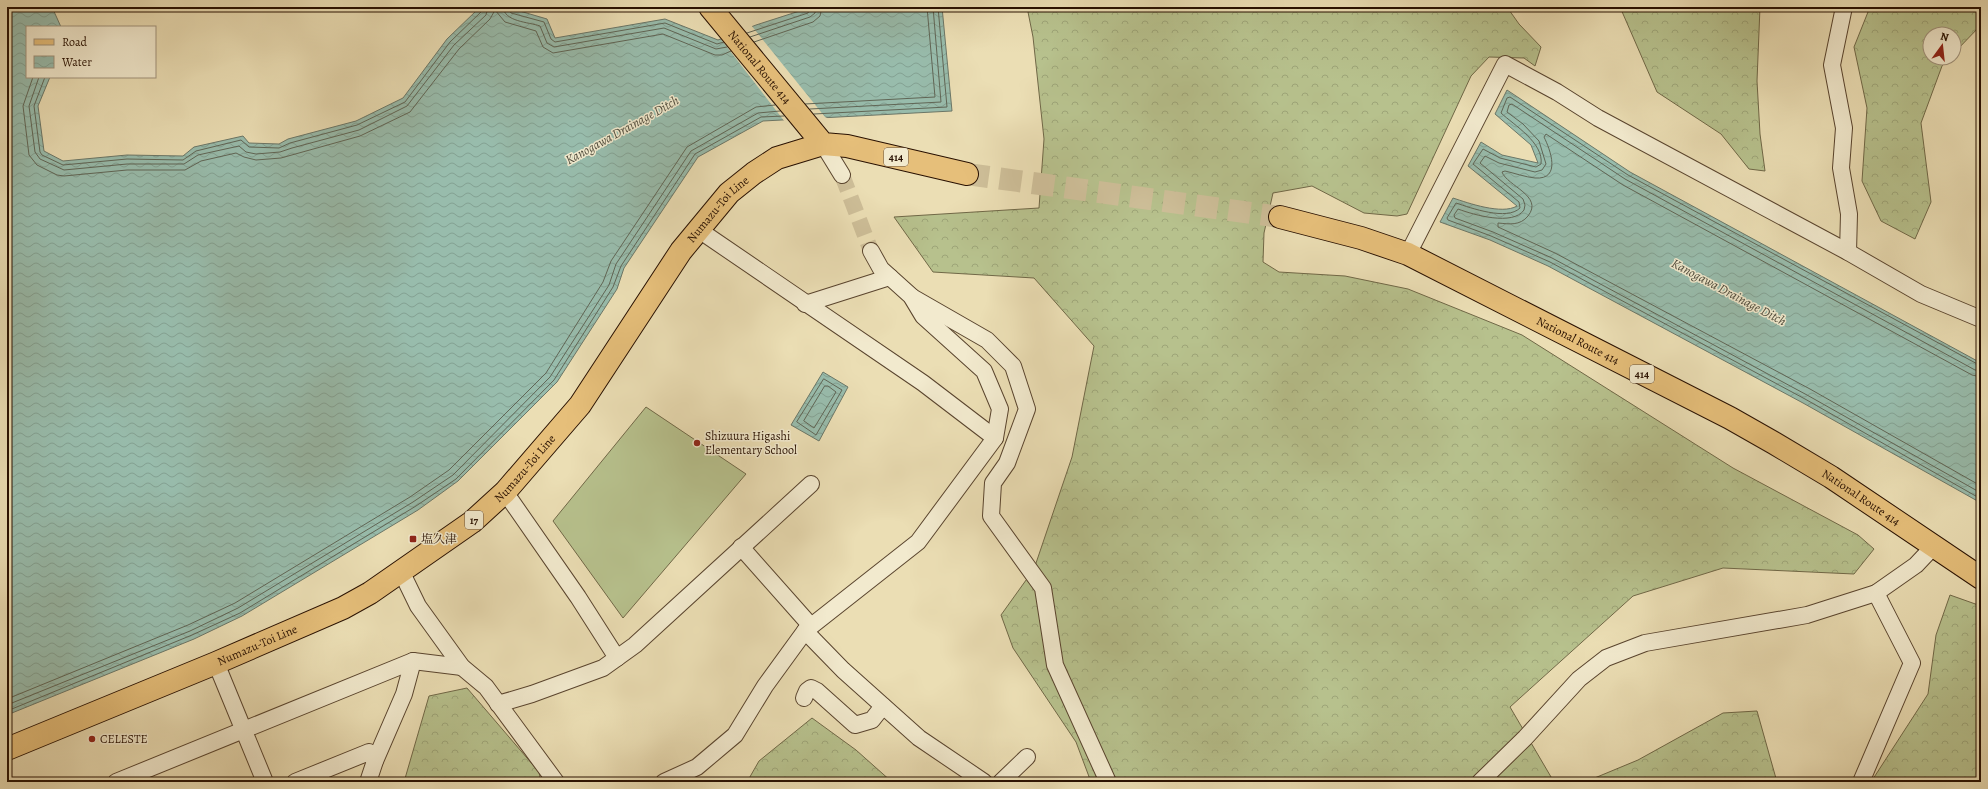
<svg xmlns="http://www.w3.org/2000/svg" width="1988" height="789" viewBox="0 0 1988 789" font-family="Alegreya,'Noto Serif JP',serif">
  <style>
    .grass { fill: #b7c18d; stroke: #706847 }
    .forest { fill: url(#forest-crowns); stroke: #706847 }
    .water { fill: url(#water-waves); stroke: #6b7768 }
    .pier { fill: #ebdeb4 }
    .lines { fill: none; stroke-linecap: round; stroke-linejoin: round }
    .shore { stroke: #606656; stroke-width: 1 }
    .minor-tunnel { stroke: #cebf99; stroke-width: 16; stroke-dasharray: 16 8; stroke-linecap: butt }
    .trunk-tunnel { stroke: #cebf99; stroke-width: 22; stroke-dasharray: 22 11; stroke-linecap: butt }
    .minor-casing { stroke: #59442e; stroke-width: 18 }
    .primary-casing { stroke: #281001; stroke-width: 24 }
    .trunk-casing { stroke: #281001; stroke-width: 24 }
    .minor { stroke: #f2eace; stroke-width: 16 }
    .primary { stroke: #e6bf7a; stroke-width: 22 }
    .trunk { stroke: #e6bf7a; stroke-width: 22 }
    .poi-dot { fill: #8f2418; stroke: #f2eace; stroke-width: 1.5 }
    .labels { text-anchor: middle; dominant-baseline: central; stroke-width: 3; stroke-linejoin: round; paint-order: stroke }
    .shield { fill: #f2eace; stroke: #65513e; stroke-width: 1 }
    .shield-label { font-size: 11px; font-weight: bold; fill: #281001 }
    .street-label { font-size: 12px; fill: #281001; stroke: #f2eace }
    .poi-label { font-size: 12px; fill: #281001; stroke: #f2eace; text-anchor: start }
    .water-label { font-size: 13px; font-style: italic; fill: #4f4c3d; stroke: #f2eace }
  </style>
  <defs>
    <pattern id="forest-crowns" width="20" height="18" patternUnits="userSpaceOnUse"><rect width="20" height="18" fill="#b7c18d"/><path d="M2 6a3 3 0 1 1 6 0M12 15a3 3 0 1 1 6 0" fill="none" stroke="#9da578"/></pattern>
    <pattern id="water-waves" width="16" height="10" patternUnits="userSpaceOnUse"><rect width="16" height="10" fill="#98bcac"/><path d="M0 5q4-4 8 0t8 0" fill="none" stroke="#83a192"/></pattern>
  </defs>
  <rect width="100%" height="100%" fill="#ebdeb4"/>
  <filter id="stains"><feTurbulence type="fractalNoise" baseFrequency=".005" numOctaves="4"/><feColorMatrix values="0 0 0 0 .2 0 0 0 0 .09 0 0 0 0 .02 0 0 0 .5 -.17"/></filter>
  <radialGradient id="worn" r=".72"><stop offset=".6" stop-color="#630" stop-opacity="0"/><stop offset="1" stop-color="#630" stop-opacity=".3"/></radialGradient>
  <!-- grass -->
  <path class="grass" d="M646,407L746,474L623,618L553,521Z"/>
  <!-- forest -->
  <g class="forest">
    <path d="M1027,7H1507L1519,24L1541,47L1535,66L1524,58L1489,57L1471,76L1407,214L1397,216L1364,213L1312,186L1273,193L1264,233L1263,262L1279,272L1345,276L1408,289L1522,335L1733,468L1858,535L1874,549L1854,574L1723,568L1633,596L1510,707L1554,782H1091L1076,742L1013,648L1001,615L1034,569L1072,457L1094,346L1034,278L933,272L894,217L1039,208L1044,139L1033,37Z"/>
    <path d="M1620,7H1760L1757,81L1760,134L1765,171L1749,169L1721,134L1657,92Z"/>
    <path d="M1870,7H1981V25L1954,53V34H1930V58H1949L1942,66L1921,123L1931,202L1915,239L1881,221L1862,181L1867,108L1854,47Z"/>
    <path d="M1950,595L1981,606V782H1871L1928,694L1936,635Z"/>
    <path d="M467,688L539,772L541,782H404L429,696Z"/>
    <path d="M1757,711L1777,782H1585L1638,760L1723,713Z"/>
    <path d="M812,718L856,750L892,782H747L759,761Z"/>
  </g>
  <!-- water -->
  <g class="water">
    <path d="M7,7H52L61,27H27V77H50L38,106L44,151L63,161L127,155L183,156L194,147L243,136L249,143L279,144L288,139L356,121L403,98L447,39L477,10L485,7H506L547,19L555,38L665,19L718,40L756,25L812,7H942L952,111L763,121L698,157L624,268L617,289L557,382L458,481L418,510L242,616L194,639L7,715Z"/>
    <path d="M1507,90L1630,172L1981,363V503L1803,403L1548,266L1490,240L1440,222L1453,198C1468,203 1502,215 1517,206L1468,166L1481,142L1502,155L1538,163L1531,145L1495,114Z"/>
    <path d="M823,372L848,387L819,441L791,425Z"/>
  </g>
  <!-- pier -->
  <path class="pier" d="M751,25L825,117L829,119L785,122L720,38Z"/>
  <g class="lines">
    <!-- shore -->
    <g class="shore">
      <path d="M503,7C504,22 529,22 540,26L547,43L554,47L664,28L716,49L727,47"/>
      <path d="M508,7L511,13L544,22L551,39L555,42L665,23L717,44L724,42"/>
      <path d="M747,33L808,13L811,7"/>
      <path d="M750,37L810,17L815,13L816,7"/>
      <path d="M754,42L813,22L820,16L822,7"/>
      <path d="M33,77L23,106L29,155L37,165L57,175L64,176L127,170H185L201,161L236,153L244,157L256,160L281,158L360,136L410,112L459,49L490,19L495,10L505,22L536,31L543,47L553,53L663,34L715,55H722L731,51"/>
      <path d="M39,77L29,106L35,152L40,159L64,170L127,164H184L198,155L239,146L246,152L256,154L280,152L292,148L359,130L407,106L454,45L486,15L488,7"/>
      <path d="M45,77L34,106L40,152L42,155L63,165L127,159L183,160L196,151L241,140L249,147L279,148L290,143L357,125L405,102L450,42L482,11L483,7"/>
      <path d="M805,104L935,97L927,7"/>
      <path d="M810,109L941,102L933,7"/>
      <path d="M814,114L947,107L938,7"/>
      <path d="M1981,366L1628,175L1510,97L1507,98L1501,113C1514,125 1544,143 1541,164L1536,167L1500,158L1483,149L1473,164L1519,202L1520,208C1507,221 1471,208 1456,203L1447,218L1448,220L1491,236L1550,262L1805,399L1981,499"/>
      <path d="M1981,371L1975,370L1625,179L1512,104L1509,105L1507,112L1523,124L1539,141L1546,164L1542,170L1535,172L1499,163L1485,156L1480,163L1523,199L1525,205L1524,210C1513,226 1474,215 1458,209L1454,215L1455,218L1493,232L1552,258L1807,395L1981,493"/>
      <path d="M1981,377L1972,375L1623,185L1546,134L1544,137C1550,149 1562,180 1535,178C1525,177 1514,173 1505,171L1502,172C1507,186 1544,196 1528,216C1520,226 1509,224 1498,223V227L1555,253L1810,389L1981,486"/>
      <path d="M824,379L842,390L816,435L797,422Z"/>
      <path d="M825,386H828L836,392L814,428L804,421Z"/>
      <path d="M7,699L188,625L235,603L410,497L449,470L546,373L603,282L611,261L687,147L756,107L775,105"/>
      <path d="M7,705L190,631L238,608L413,502L453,475L550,377L609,285L616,264L691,151L758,113L780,111"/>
      <path d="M7,711L192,635L240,613L416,506L456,479L554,380L613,287L621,266L695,154L761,117L784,116"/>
    </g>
    <!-- minor-tunnel -->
    <path class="minor-tunnel" d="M842,175L871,251"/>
    <!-- trunk-tunnel -->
    <path class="trunk-tunnel" d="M967,174L1280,217"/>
    <!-- minor casing -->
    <g class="minor-casing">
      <g id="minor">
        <path d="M1844,7L1832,65L1844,128L1841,168L1849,214L1848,252"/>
        <path d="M823,144L842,175"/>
        <path d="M699,230L923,383L995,438"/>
        <path d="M1408,254L1505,64L1557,92L1598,118L1848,252L1921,294L1981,319"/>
        <path d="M912,297L987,340L1013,366L1027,409L1007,463L993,483L991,516L1043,588L1055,665L1108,782"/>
        <path d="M805,304L890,277"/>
        <path d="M505,492L578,597L617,658"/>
        <path d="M741,547L811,626"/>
        <path d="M401,571L418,606L462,667L486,687L556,782"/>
        <path d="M805,631L843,670L919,738L984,782"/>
        <path d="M216,663L265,782"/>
        <path d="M804,698L807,691L811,688L817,691L855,725L872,720L883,706"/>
        <path d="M498,704L532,694L603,668L635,645L811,484"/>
        <path d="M116,782L413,661L462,667"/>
        <path d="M295,782L369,752L375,761"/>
        <path d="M368,782L375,761L404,694L413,661"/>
        <path d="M664,782L697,767L735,735L765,686L805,631L918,542L995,438L1000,409L984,371L923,316L911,296L881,269L871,251"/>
        <path d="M1001,782L1027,757"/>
        <path d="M1480,782L1525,738L1579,679L1606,658L1645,643L1807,615L1876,593L1916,565L1933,547"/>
        <path d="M1861,782L1912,663L1876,593"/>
      </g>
    </g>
    <!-- primary casing -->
    <g class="primary-casing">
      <g id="primary">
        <path id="s1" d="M7,749L216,663L343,608L370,593L472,522L505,492L580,405L681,251L729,193L754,173L777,158L823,144"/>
      </g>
    </g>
    <!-- trunk casing -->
    <g class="trunk-casing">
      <g id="trunk">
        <path id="s2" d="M710,7L823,144L847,146L967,174"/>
        <path id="s3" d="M1280,217L1361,238L1408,254L1730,418L1774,443L1831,477L1981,578"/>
      </g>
    </g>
    <!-- minor -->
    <use href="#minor" class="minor"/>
    <!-- primary -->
    <use href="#primary" class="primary"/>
    <!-- trunk -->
    <use href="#trunk" class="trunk"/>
  </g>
  <!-- markers -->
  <g class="poi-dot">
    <circle cx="697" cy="443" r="4"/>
    <rect x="409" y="535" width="8" height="8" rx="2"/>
    <circle cx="92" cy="739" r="4"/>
  </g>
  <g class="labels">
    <!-- shield labels -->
    <g class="shield">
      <rect x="884" y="148" width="24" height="18" rx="3"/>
      <rect x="1630" y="365" width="24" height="18" rx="3"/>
      <rect x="465" y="511" width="18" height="18" rx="3"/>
    </g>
    <g class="shield-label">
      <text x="896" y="157">414</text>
      <text x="1642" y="374">414</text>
      <text x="474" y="520">17</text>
    </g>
    <!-- street labels -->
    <g class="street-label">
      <text stroke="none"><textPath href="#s2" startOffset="78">National Route 414</textPath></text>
      <text stroke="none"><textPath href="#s1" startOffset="919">Numazu-Toi Line</textPath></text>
      <text stroke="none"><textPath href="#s3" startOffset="324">National Route 414</textPath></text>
      <text stroke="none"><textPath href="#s1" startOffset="595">Numazu-Toi Line</textPath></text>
      <text stroke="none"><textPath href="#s3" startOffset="648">National Route 414</textPath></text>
      <text stroke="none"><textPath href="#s1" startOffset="271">Numazu-Toi Line</textPath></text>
    </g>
    <!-- poi labels -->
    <g class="poi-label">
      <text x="705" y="436">Shizuura Higashi<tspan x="705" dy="14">Elementary School</tspan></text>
      <text x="421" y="539">塩久津</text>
      <text x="100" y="739">CELESTE</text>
    </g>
    <!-- water labels -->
    <g class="water-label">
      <text transform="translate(622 130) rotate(-29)">Kanogawa Drainage Ditch</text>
      <text transform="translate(1729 292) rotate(28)">Kanogawa Drainage Ditch</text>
    </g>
  </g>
  <!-- margin -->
  <rect width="1988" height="789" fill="none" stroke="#ebdeb4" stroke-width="24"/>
  <rect x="8" y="8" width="1972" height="773" fill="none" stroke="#281001" stroke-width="2"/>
  <rect x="12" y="12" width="1964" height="765" fill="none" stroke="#281001"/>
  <!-- legend -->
  <rect x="26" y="26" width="130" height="52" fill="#f2eace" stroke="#a1937c"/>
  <rect x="34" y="39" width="20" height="6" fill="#e6bf7a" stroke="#a1937c"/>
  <text x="62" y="46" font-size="12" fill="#281001">Road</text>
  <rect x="34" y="56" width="20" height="12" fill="url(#water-waves)" stroke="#a1937c"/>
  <text x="62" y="66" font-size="12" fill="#281001">Water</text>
  <!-- north arrow -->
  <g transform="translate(1942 46) rotate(15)"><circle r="19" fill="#f2eace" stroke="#a1937c"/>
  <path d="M0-3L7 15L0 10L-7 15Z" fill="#8f2418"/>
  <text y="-6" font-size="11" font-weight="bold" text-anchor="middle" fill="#281001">N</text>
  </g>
  <rect width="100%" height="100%" filter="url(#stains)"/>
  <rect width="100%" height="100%" fill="url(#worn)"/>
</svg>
